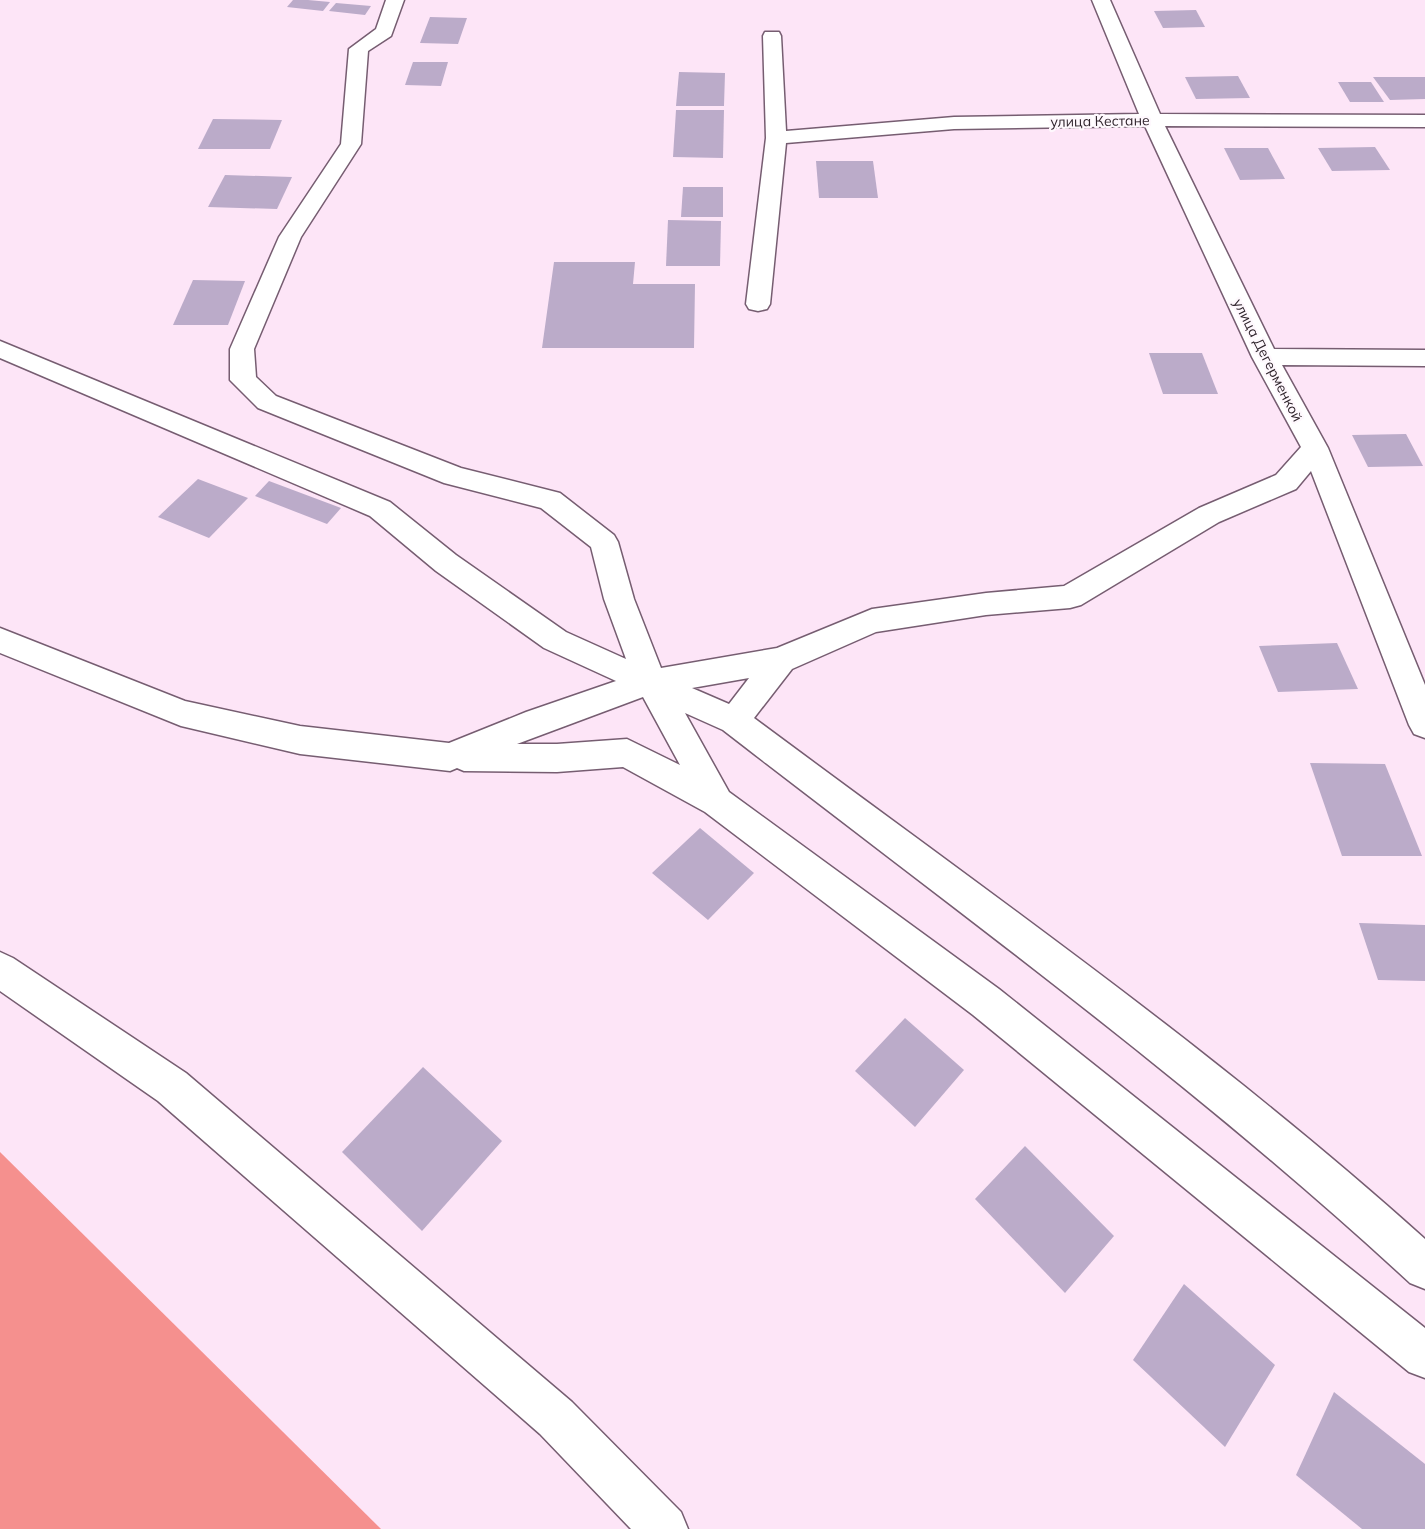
<svg xmlns="http://www.w3.org/2000/svg" width="1425" height="1529" viewBox="0 0 1425 1529" font-family="Mulish,sans-serif">
  <style>
    .forest { fill: #f5908e }
    .building { fill: #bbabc9 }
    .lines { fill: none; stroke-linecap: round; stroke-linejoin: round }
    .street-casing { stroke: #765d71; stroke-width: 3 }
    .street { fill: #fff; fill-rule: evenodd }
    .labels { text-anchor: middle; dominant-baseline: central; stroke-width: 4.5; stroke-linejoin: round; paint-order: stroke }
    .far-street-label { font-size: 14px; fill: #2f242c; stroke: #fef8fd }
  </style>
  <rect width="100%" height="100%" fill="#fde5f7"/>
  <!-- forest -->
  <path class="forest" d="M0,1152L381,1529H0Z"/>
  <!-- building -->
  <g class="building">
    <path d="M293,0H308L330,2L323,11L287,7Z"/>
    <path d="M336,3L371,6L365,15L329,11Z"/>
    <path d="M1196,10L1205,27L1163,28L1154,11Z"/>
    <path d="M430,17L467,18L458,44L420,43Z"/>
    <path d="M413,62H448L441,86L405,85Z"/>
    <path d="M679,72L725,73L724,106H676Z"/>
    <path d="M1238,76L1250,98L1196,99L1185,77Z"/>
    <path d="M1373,77H1425V99L1390,100Z"/>
    <path d="M1338,82H1371L1384,102H1350Z"/>
    <path d="M676,110H724L723,158L673,157Z"/>
    <path d="M213,119L282,120L270,149H198Z"/>
    <path d="M1375,147L1390,170L1332,171L1318,148Z"/>
    <path d="M1224,148H1268L1285,179L1240,180Z"/>
    <path d="M816,161H873L878,198H819Z"/>
    <path d="M225,175L292,177L277,209L208,207Z"/>
    <path d="M683,187H723V217H681Z"/>
    <path d="M668,220L721,221L720,266H666Z"/>
    <path d="M554,262H635L633,284H695L694,348H542Z"/>
    <path d="M193,280L245,281L228,325H173Z"/>
    <path d="M1149,353H1202L1218,394H1163Z"/>
    <path d="M1406,434L1423,466L1368,467L1352,435Z"/>
    <path d="M198,479L248,498L209,538L158,517Z"/>
    <path d="M269,481L341,508L327,524L255,496Z"/>
    <path d="M1337,643L1358,689L1278,692L1259,646Z"/>
    <path d="M1310,763L1385,764L1422,856H1342Z"/>
    <path d="M700,828L754,873L708,920L652,873Z"/>
    <path d="M1359,923L1425,925V981L1378,980Z"/>
    <path d="M905,1018L964,1070L915,1127L855,1071Z"/>
    <path d="M423,1067L502,1141L422,1231L342,1152Z"/>
    <path d="M1025,1146L1114,1236L1065,1293L975,1199Z"/>
    <path d="M1184,1284L1275,1365L1225,1447L1133,1360Z"/>
    <path d="M1334,1392L1425,1464V1529H1362L1296,1475Z"/>
  </g>
  <g class="lines">
    <!-- street casing -->
    <g class="street-casing">
      <g id="street">
        <path d="M386,0H404L391,36L368,51L361,144L301,237L254,349L256,377L276,396L461,468L560,493L614,535L618,542L634,599L661,668L777,648L872,609L986,593L1064,586L1199,508L1276,475L1301,447L1252,357L1145,126L954,129L786,143L770,304L767,309L758,311L749,309L746,304L766,138L763,36L765,32H779L781,36L786,131L954,117L1139,114L1092,0H1110L1160,114L1425,115V127L1165,126L1274,349L1425,350V366L1282,365L1328,448L1425,685V738L1414,734L1409,725L1311,471L1296,489L1219,522L1081,605L1070,608L986,615L876,632L792,669L754,718C981,887 1215,1050 1425,1239V1289L1410,1283C1194,1083 955,910 723,730L685,713L729,792L999,989L1425,1328V1378L1409,1372L973,1015L705,812L623,767L557,772L464,771L457,768L450,771L300,754L181,726L0,653V628L185,701L300,726L449,743L526,712L616,681L544,648L436,571L370,516L0,358V341L390,502L456,555L566,632L626,659L604,599L591,547L541,508L444,483L258,408L230,380V349L279,237L341,144L349,49L376,29ZM749,678L729,704L692,688ZM643,697L680,765L627,739L557,744H517Z"/>
        <path d="M0,952L13,958L186,1073L572,1402L681,1512L688,1529H631L540,1434L158,1101L0,991Z"/>
      </g>
    </g>
    <!-- street -->
    <use href="#street" class="street"/>
  </g>
  <g class="labels">
    <!-- far-street labels -->
    <g class="far-street-label">
      <text transform="translate(1100 121) rotate(-1)">улица Кестане</text>
      <text transform="translate(1268 360) rotate(63)">улица Дегерменкой</text>
    </g>
  </g>
</svg>
